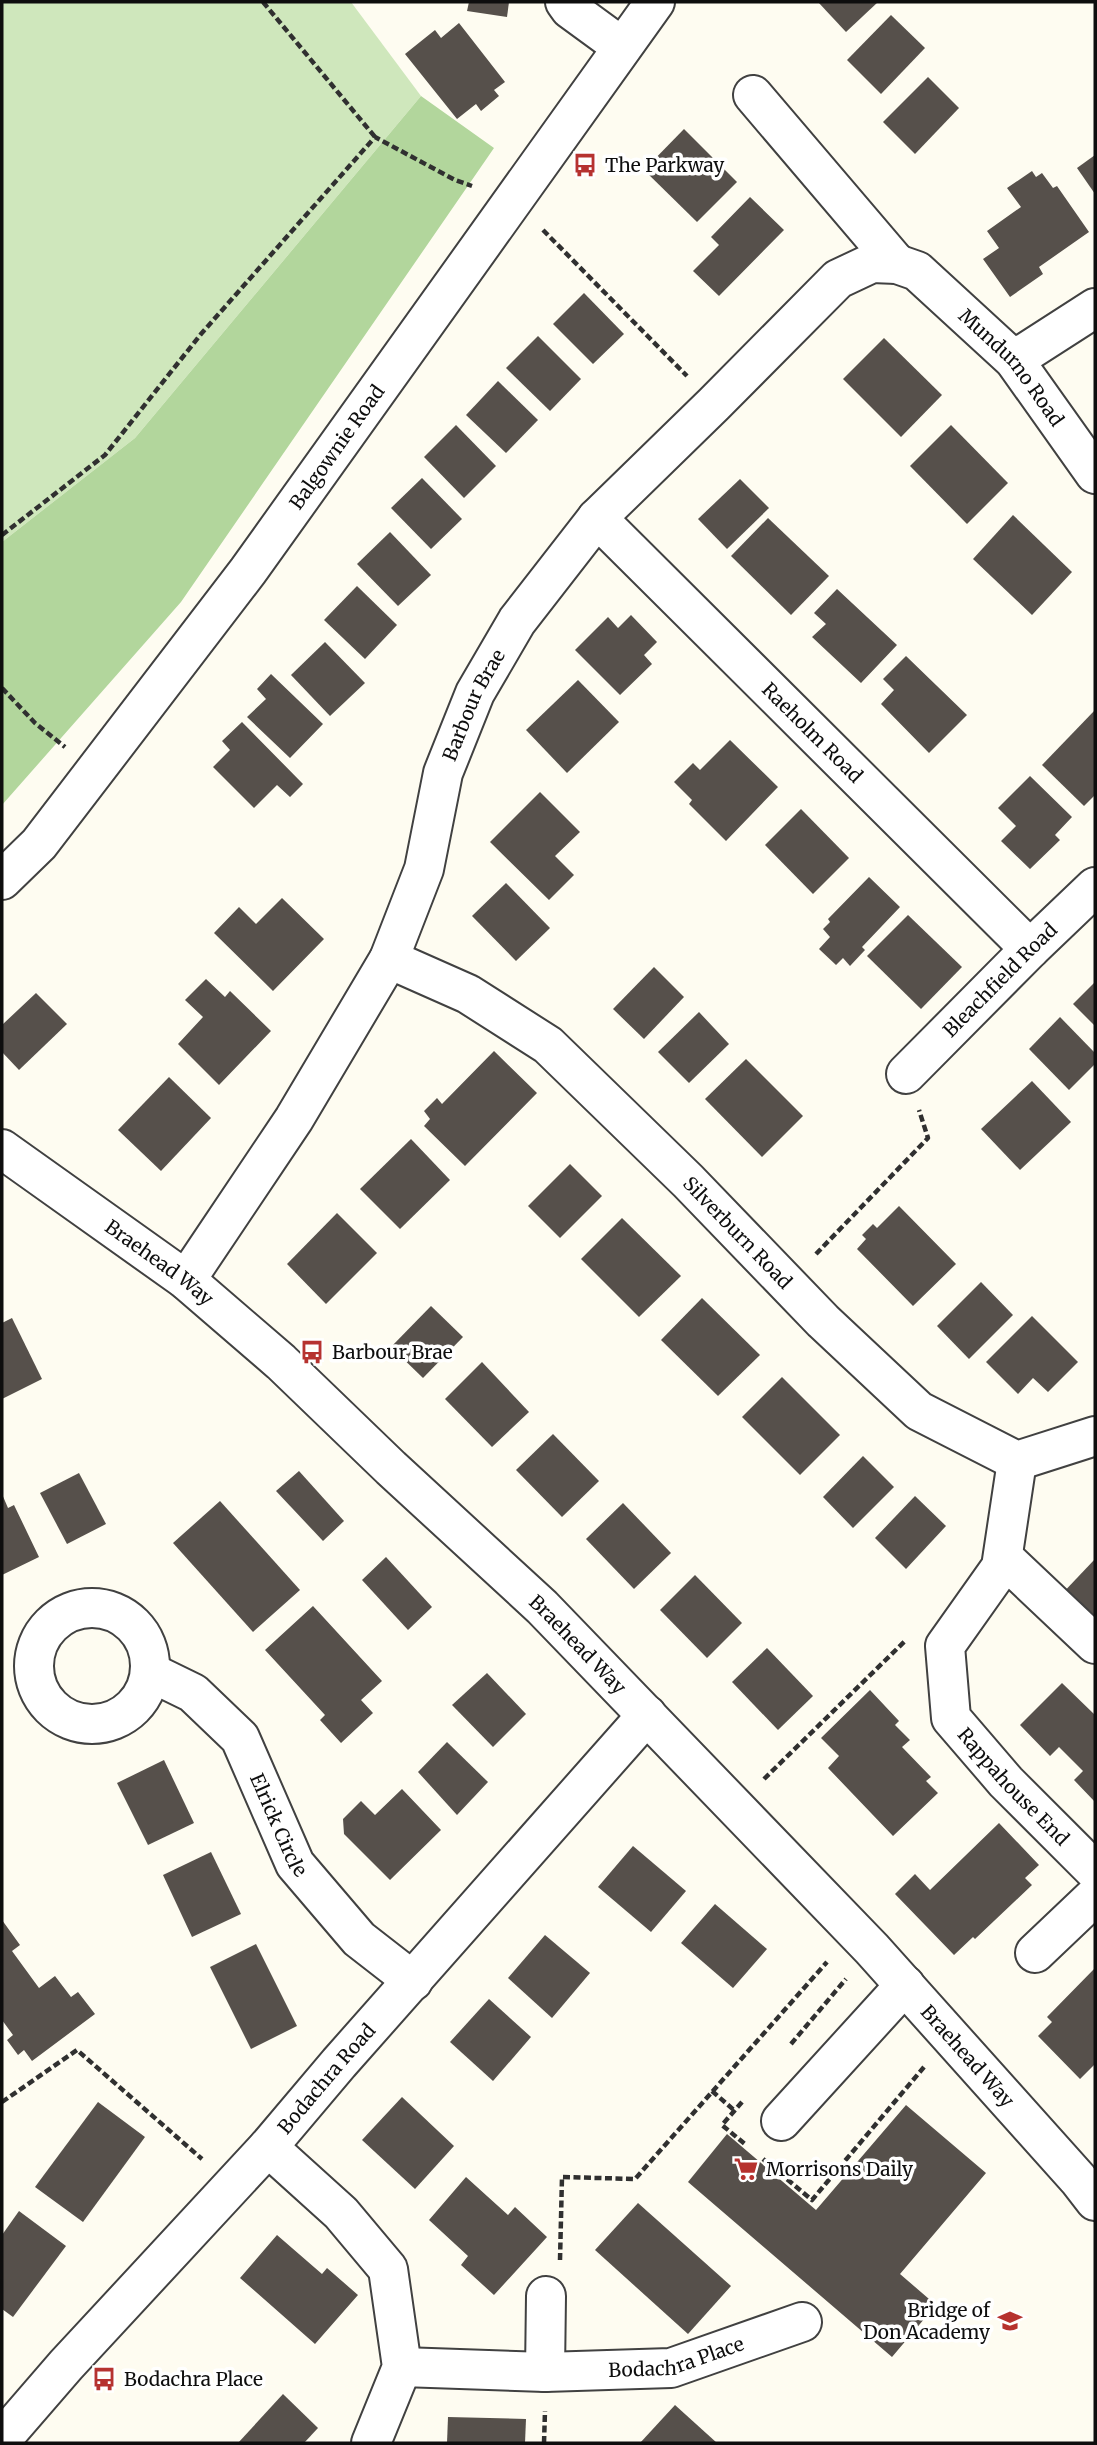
<svg xmlns="http://www.w3.org/2000/svg" width="1097" height="2445" viewBox="0 0 1097 2445" font-family="Merriweather,serif">
  <style>
    .green { fill: #cfe7bc }
    .forest { fill: #b2d69c }
    .building { fill: #56504b }
    .lines { fill: none; stroke-linecap: round; stroke-linejoin: round }
    .minor-casing { stroke: #414141; stroke-width: 42 }
    .path { stroke: #303030; stroke-width: 4.5; stroke-dasharray: 7 3.5; stroke-linecap: butt }
    .minor { stroke: #fff; stroke-width: 38 }
    .labels { text-anchor: middle; dominant-baseline: central; stroke-width: 7; stroke-linejoin: round; paint-order: stroke }
    .poi-label { font-size: 19px; fill: #0e0e0e; stroke: #fff; text-anchor: start }
    .street-label { font-size: 19px; fill: #0e0e0e; stroke: #fff }
  </style>
  <rect width="100%" height="100%" fill="#fefcf1"/>
  <!-- green -->
  <path class="green" d="M2,2H351L421,96L135,438L2,542Z"/>
  <!-- forest -->
  <path class="forest" d="M421,96L494,148L181,602L2,805V542L135,438Z"/>
  <!-- building -->
  <g class="building">
    <path d="M469,2H509L507,17L467,11Z"/>
    <path d="M818,2H878L846,32Z"/>
    <path d="M891,15L925,48L881,94L847,60Z"/>
    <path d="M459,23L505,82L494,90L499,96L481,111L476,104L457,119L405,54L435,30L441,38Z"/>
    <path d="M928,77L959,108L915,154L883,122Z"/>
    <path d="M684,129L737,182L697,222L644,170Z"/>
    <path d="M1095,155V194L1077,168Z"/>
    <path d="M1032,171L1036,177L1042,173L1053,188L1057,186L1089,232L1039,267L1043,274L1010,297L983,259L999,248L987,231L1021,207L1007,188Z"/>
    <path d="M750,197L784,230L719,296L693,271L719,245L711,237Z"/>
    <path d="M584,293L624,334L593,364L553,324Z"/>
    <path d="M538,336L581,379L550,411L506,368Z"/>
    <path d="M884,338L942,395L901,437L843,379Z"/>
    <path d="M498,381L538,420L506,453L466,415Z"/>
    <path d="M456,425L496,466L464,498L424,457Z"/>
    <path d="M951,425L1008,483L967,524L910,466Z"/>
    <path d="M422,478L462,519L431,549L391,508Z"/>
    <path d="M740,479L769,508L727,549L698,519Z"/>
    <path d="M1013,515L1072,572L1032,615L973,559Z"/>
    <path d="M768,518L829,576L791,615L731,556Z"/>
    <path d="M390,532L431,575L398,606L357,564Z"/>
    <path d="M357,586L397,625L365,659L324,620Z"/>
    <path d="M837,589L897,645L861,683L812,637L826,624L814,613Z"/>
    <path d="M631,615L657,642L644,655L652,664L620,695L575,650L608,617L618,628Z"/>
    <path d="M325,642L365,683L330,716L291,675Z"/>
    <path d="M906,656L967,715L929,753L881,704L894,690L883,679Z"/>
    <path d="M271,674L323,724L290,758L247,717L266,699L257,689Z"/>
    <path d="M578,680L619,722L567,773L526,730Z"/>
    <path d="M1095,710V795L1084,806L1042,765Z"/>
    <path d="M242,722L303,784L290,797L277,785L254,808L213,767L230,750L222,741Z"/>
    <path d="M730,740L778,787L726,841L689,804L692,800L674,782L693,763L700,770Z"/>
    <path d="M1030,776L1072,817L1055,835L1060,840L1030,869L1001,841L1016,826L998,808Z"/>
    <path d="M540,792L580,832L555,856L574,875L549,900L490,842Z"/>
    <path d="M801,809L849,858L813,894L765,845Z"/>
    <path d="M869,877L900,907L862,947L865,950L850,966L843,958L836,965L819,949L830,937L823,929L830,922L828,919Z"/>
    <path d="M506,883L550,928L516,961L472,916Z"/>
    <path d="M282,898L324,939L273,991L214,933L239,907L256,924Z"/>
    <path d="M908,915L962,967L921,1009L867,956Z"/>
    <path d="M654,967L684,997L644,1039L613,1009Z"/>
    <path d="M206,979L225,997L230,991L271,1031L219,1085L178,1044L203,1017L185,1000Z"/>
    <path d="M1095,982V1026L1073,1004Z"/>
    <path d="M36,993L67,1024L19,1070L2,1052V1025Z"/>
    <path d="M699,1012L729,1044L689,1083L658,1052Z"/>
    <path d="M1060,1017L1095,1053V1064L1069,1090L1029,1049Z"/>
    <path d="M494,1051L537,1093L465,1166L424,1126L430,1119L424,1111L437,1098L442,1104Z"/>
    <path d="M746,1059L803,1116L762,1157L705,1099Z"/>
    <path d="M169,1077L211,1118L161,1171L118,1130Z"/>
    <path d="M1032,1081L1071,1122L1020,1170L981,1129Z"/>
    <path d="M411,1139L450,1180L400,1229L360,1189Z"/>
    <path d="M570,1164L602,1196L560,1238L528,1206Z"/>
    <path d="M899,1206L956,1264L913,1306L857,1249L866,1239L862,1235L873,1224L877,1228Z"/>
    <path d="M337,1213L377,1253L326,1304L287,1264Z"/>
    <path d="M622,1218L681,1276L639,1317L581,1259Z"/>
    <path d="M981,1282L1013,1315L969,1359L937,1326Z"/>
    <path d="M702,1298L760,1355L718,1396L661,1340Z"/>
    <path d="M431,1306L463,1337L423,1378L391,1347Z"/>
    <path d="M1032,1316L1078,1362L1048,1392L1033,1378L1018,1394L986,1362Z"/>
    <path d="M12,1318L42,1379L2,1399V1323Z"/>
    <path d="M482,1362L529,1412L492,1447L445,1399Z"/>
    <path d="M782,1377L840,1435L800,1475L742,1417Z"/>
    <path d="M553,1434L599,1481L562,1517L516,1470Z"/>
    <path d="M863,1456L894,1487L853,1528L823,1497Z"/>
    <path d="M299,1471L344,1521L323,1541L276,1491Z"/>
    <path d="M79,1473L106,1524L67,1544L40,1493Z"/>
    <path d="M2,1494L8,1508L14,1505L39,1557L2,1575Z"/>
    <path d="M915,1496L946,1526L906,1569L875,1538Z"/>
    <path d="M220,1501L300,1590L253,1632L173,1543Z"/>
    <path d="M623,1503L671,1553L634,1589L586,1539Z"/>
    <path d="M386,1557L432,1607L408,1630L362,1580Z"/>
    <path d="M1095,1559V1634L1058,1598Z"/>
    <path d="M695,1575L742,1623L707,1658L660,1610Z"/>
    <path d="M313,1606L382,1681L361,1700L373,1713L341,1743L320,1720L325,1715L265,1650Z"/>
    <path d="M767,1648L813,1696L778,1730L732,1682Z"/>
    <path d="M487,1673L526,1714L493,1747L452,1705Z"/>
    <path d="M1062,1683L1095,1715V1802L1074,1780L1083,1771L1059,1747L1050,1756L1020,1725Z"/>
    <path d="M870,1690L899,1721L895,1725L910,1740L902,1747L931,1777L926,1781L938,1793L893,1836L828,1768L839,1756L821,1738Z"/>
    <path d="M447,1742L488,1782L457,1815L418,1772Z"/>
    <path d="M164,1760L194,1823L148,1845L117,1783Z"/>
    <path d="M402,1789L441,1830L390,1880L344,1834L343,1819L361,1801L375,1815Z"/>
    <path d="M999,1823L1039,1865L1025,1878L1032,1885L975,1939L973,1937L954,1955L895,1894L915,1874L930,1890Z"/>
    <path d="M633,1846L686,1891L651,1932L598,1887Z"/>
    <path d="M211,1852L241,1914L192,1937L163,1875Z"/>
    <path d="M715,1904L767,1949L733,1988L681,1943Z"/>
    <path d="M2,1920L20,1945L12,1951L39,1988L55,1976L71,1997L78,1992L95,2014L32,2061L24,2050L18,2055L7,2040L13,2035L2,2020Z"/>
    <path d="M545,1935L590,1973L552,2018L508,1978Z"/>
    <path d="M256,1944L297,2026L251,2049L210,1967Z"/>
    <path d="M1095,1968V2064L1080,2079L1038,2036L1052,2022L1047,2017Z"/>
    <path d="M489,1999L531,2037L493,2081L450,2042Z"/>
    <path d="M402,2097L454,2146L415,2189L362,2140Z"/>
    <path d="M98,2102L145,2137L83,2222L35,2187Z"/>
    <path d="M906,2105L986,2173L900,2274L936,2305L892,2357L688,2182L727,2134L816,2210Z"/>
    <path d="M466,2177L508,2215L515,2207L547,2237L494,2295L461,2265L468,2256L429,2220Z"/>
    <path d="M638,2203L731,2286L688,2334L595,2250Z"/>
    <path d="M19,2211L66,2246L13,2317L2,2309V2235Z"/>
    <path d="M277,2235L322,2274L327,2268L358,2295L315,2344L240,2278Z"/>
    <path d="M283,2394L318,2428L304,2443H238Z"/>
    <path d="M675,2405L717,2443H640Z"/>
    <path d="M448,2417L526,2419L525,2443H447Z"/>
  </g>
  <g class="lines">
    <!-- minor casing -->
    <g class="minor-casing">
      <g id="minor">
        <path d="M565,2L570,9L622,47"/>
        <path d="M753,95L897,264"/>
        <path d="M1014,360L1095,308"/>
        <path id="s1" d="M597,518L1030,949"/>
        <path id="s2" d="M2,880L39,844L248,571L655,2"/>
        <path id="s3" d="M389,959L468,994L548,1045L688,1181L823,1321L919,1411L1017,1461L1095,1436"/>
        <path id="s4" d="M906,1074L1030,949L1095,887"/>
        <path id="s5" d="M2,1149L186,1280L281,1362L391,1468L542,1607L872,1949L1078,2179L1095,2201"/>
        <path id="s6" d="M186,1280L294,1119L389,959L424,869L443,773L475,693L517,621L597,518L714,404L838,279L872,263L897,264L917,271L1014,360L1095,474"/>
        <path id="s7" d="M1017,1461L1001,1567L945,1646L951,1718L1006,1782L1095,1871"/>
        <path d="M1003,1557L1095,1644"/>
        <circle cx="92" cy="1666" r="58"/>
        <path id="s8" d="M150,1672L193,1693L240,1738L295,1864L359,1939L413,1981"/>
        <path d="M1035,1953L1095,1896"/>
        <path d="M781,2121L905,1985"/>
        <path d="M268,2147L341,2213L388,2269L402,2367L371,2443"/>
        <path id="s9" d="M402,2367L545,2372L671,2368L802,2322"/>
        <path d="M545,2372L546,2296"/>
        <path id="s10" d="M2,2439L66,2365L268,2147L339,2063L647,1715"/>
      </g>
    </g>
    <!-- path -->
    <g class="path">
      <path d="M263,2L375,137"/>
      <path d="M543,230L687,376"/>
      <path d="M2,535L105,455L201,334L375,137L455,180L472,186"/>
      <path d="M2,688L35,723L65,747"/>
      <path d="M816,1254L928,1138L919,1110"/>
      <path d="M764,1779L905,1641"/>
      <path d="M791,2044L846,1979"/>
      <path d="M712,2091L735,2111"/>
      <path d="M2,2102L77,2050L202,2159"/>
      <path d="M742,2102L722,2125L746,2145"/>
      <path d="M763,2159L812,2200L924,2067"/>
      <path d="M560,2260L562,2177L635,2179L827,1962"/>
      <path d="M544,2443L545,2411"/>
    </g>
    <!-- minor -->
    <use href="#minor" class="minor"/>
  </g>
  <!-- icons -->
  <defs>
    <g id="bus-bare" transform="scale(1.89)"><path d="M-5-6H5V4H4V6H2V4H-2V6H-4V4H-5ZM-3.5-4V0h7V-4ZM-3.5 1.2v1.5H-2V1.2ZM2 1.2v1.5H3.5V1.2Z" fill="#b6322f" stroke="#fff" stroke-width="2.5" paint-order="stroke"/></g>
    <g id="supermarket-bare" transform="scale(1.89)"><path d="M-6-5.5h2.5l.6 2H6L4.5 2H-2.5L-4.4-4H-6ZM-1.5 3.2a1.3 1.3 0 1 0 .1 0ZM3 3.2a1.3 1.3 0 1 0 .1 0Z" fill="#b6322f" stroke="#fff" stroke-width="2.5" paint-order="stroke"/></g>
    <g id="school-bare" transform="scale(1.89)"><path d="M0-5L7-2L0 1L-7-2ZM-4 1L0 2.5L4 1V4Q0 6-4 4Z" fill="#b6322f" stroke="#fff" stroke-width="2.5" paint-order="stroke"/></g>
  </defs>
  <g fill-rule="evenodd">
    <use href="#bus-bare" x="585" y="165"/>
    <use href="#bus-bare" x="312" y="1352"/>
    <use href="#supermarket-bare" x="746" y="2169"/>
    <use href="#school-bare" x="1010" y="2321"/>
    <use href="#bus-bare" x="104" y="2379"/>
  </g>
  <g class="labels">
    <!-- poi labels -->
    <g class="poi-label">
      <text x="605" y="165">The Parkway</text>
      <text x="332" y="1352">Barbour Brae</text>
      <text x="766" y="2169">Morrisons Daily</text>
      <text x="990" y="2310" text-anchor="end">Bridge of<tspan x="990" dy="22">Don Academy</tspan></text>
      <text x="124" y="2379">Bodachra Place</text>
    </g>
    <!-- street labels -->
    <g class="street-label">
      <text stroke="none"><textPath href="#s6" startOffset="1433">Mundurno Road</textPath></text>
      <text stroke="none"><textPath href="#s2" startOffset="548">Balgownie Road</textPath></text>
      <text stroke="none"><textPath href="#s6" startOffset="649">Barbour Brae</textPath></text>
      <text stroke="none"><textPath href="#s1" startOffset="304">Raeholm Road</textPath></text>
      <text stroke="none"><textPath href="#s4" startOffset="133">Bleachfield Road</textPath></text>
      <text stroke="none"><textPath href="#s3" startOffset="448">Silverburn Road</textPath></text>
      <text stroke="none"><textPath href="#s5" startOffset="194">Braehead Way</textPath></text>
      <text stroke="none"><textPath href="#s5" startOffset="761">Braehead Way</textPath></text>
      <text stroke="none"><textPath href="#s7" startOffset="369">Rappahouse End</textPath></text>
      <text stroke="none"><textPath href="#s8" startOffset="208">Elrick Circle</textPath></text>
      <text stroke="none"><textPath href="#s5" startOffset="1328">Braehead Way</textPath></text>
      <text stroke="none"><textPath href="#s10" startOffset="485">Bodachra Road</textPath></text>
      <text stroke="none"><textPath href="#s9" startOffset="276">Bodachra Place</textPath></text>
    </g>
  </g>
  <!-- border -->
  <rect width="1097" height="2445" fill="none" stroke="#0e0e0e" stroke-width="7"/>
</svg>
